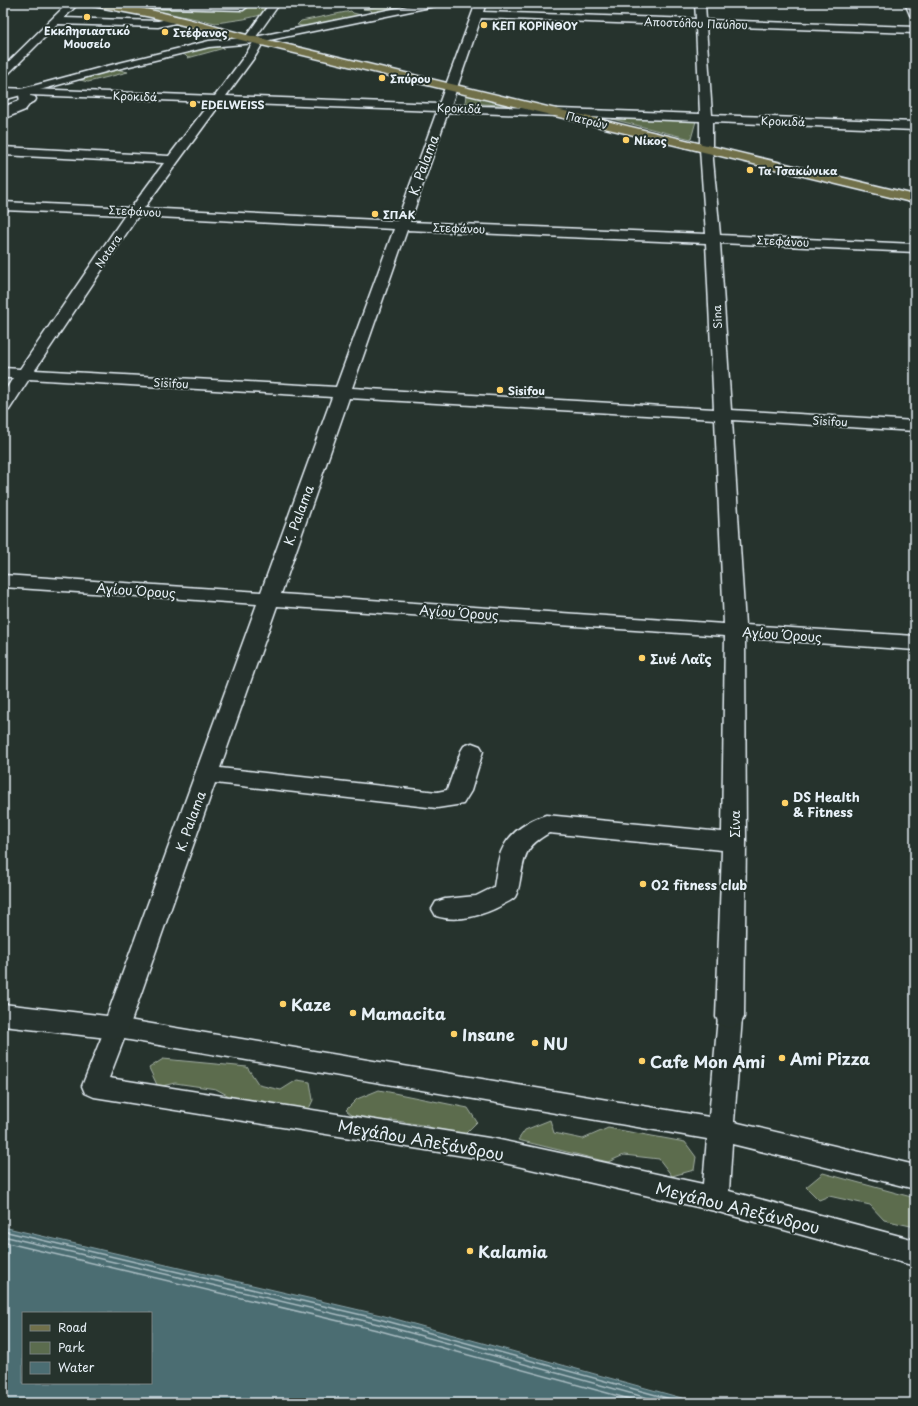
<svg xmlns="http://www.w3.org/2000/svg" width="918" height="1406" viewBox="0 0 918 1406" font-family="'Playpen Sans',sans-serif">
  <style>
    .green { fill: #5b6c4e; stroke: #a2aea3 }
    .water { fill: #4b6d72; stroke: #8aa2a8; fill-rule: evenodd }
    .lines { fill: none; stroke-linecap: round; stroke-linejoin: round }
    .shore { stroke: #a9bcc2; stroke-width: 1.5 }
    .pedestrian-casing { stroke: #e8f1f8; stroke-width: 3 }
    .minor-casing { stroke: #e8f1f8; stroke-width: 3 }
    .tertiary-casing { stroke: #e8f1f8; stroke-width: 3 }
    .secondary-casing { stroke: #e8f1f8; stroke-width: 3 }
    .primary-casing { stroke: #e8f1f8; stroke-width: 3 }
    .pedestrian { fill: #26332d; fill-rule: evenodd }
    .minor { fill: #26332d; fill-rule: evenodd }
    .tertiary { fill: #26332d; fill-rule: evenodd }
    .secondary { fill: #26332d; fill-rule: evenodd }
    .primary { fill: #71704a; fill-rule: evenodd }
    .poi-dot { fill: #ffd166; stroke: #26332d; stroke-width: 1.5 }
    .labels { text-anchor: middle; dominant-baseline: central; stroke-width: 4; stroke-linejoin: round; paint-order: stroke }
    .far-street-label { font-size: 11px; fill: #e8f1f8; stroke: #26332d }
    .far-poi-label { font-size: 11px; font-weight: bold; fill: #e8f1f8; stroke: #26332d; text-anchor: start }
    .street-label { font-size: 13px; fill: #e8f1f8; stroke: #26332d }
    .poi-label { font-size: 13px; font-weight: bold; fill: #e8f1f8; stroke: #26332d; text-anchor: start }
    .near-poi-label { font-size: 16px; font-weight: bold; fill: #e8f1f8; stroke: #26332d; text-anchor: start }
    .near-street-label { font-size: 16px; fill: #e8f1f8; stroke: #26332d }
  </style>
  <rect width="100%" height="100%" fill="#26332d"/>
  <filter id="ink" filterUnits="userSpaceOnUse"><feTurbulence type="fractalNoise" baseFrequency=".025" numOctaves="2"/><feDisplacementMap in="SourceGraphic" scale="8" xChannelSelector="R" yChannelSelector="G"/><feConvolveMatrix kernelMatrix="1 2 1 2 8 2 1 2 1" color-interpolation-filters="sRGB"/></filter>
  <g filter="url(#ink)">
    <!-- green -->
    <g class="green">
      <path d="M117,3H268L261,15L244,19L216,23Z"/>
      <path d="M392,3L415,5L372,13L371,10L363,9Z"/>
      <path d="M351,11L353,13L361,15L309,27L297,25L301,21Z"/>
      <path d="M218,45L224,48L188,58L185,55L178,53Z"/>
      <path d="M120,68V70L128,72L88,82L80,80Z"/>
      <path d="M466,94L518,106L465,103Z"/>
      <path d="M608,118L696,121L691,139Z"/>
      <path d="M163,1059L247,1067L259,1085L281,1090L297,1080L310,1082L313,1100L307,1113L229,1096L216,1089L175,1083L158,1087L149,1068Z"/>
      <path d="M379,1090L468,1108L477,1122L462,1137L438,1132L428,1126L391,1120L380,1126L362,1124L346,1110L357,1099Z"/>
      <path d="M550,1120L554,1133L583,1139L608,1128L685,1142L696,1157L694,1170L672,1176L659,1159L624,1155L608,1162L518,1140L525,1130Z"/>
      <path d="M823,1173L915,1198V1227L884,1220L870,1205L829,1196L819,1200L806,1187Z"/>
    </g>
    <!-- water -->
    <path class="water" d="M3,1227L381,1315L700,1403H3ZM23,1313H151V1383H23Z"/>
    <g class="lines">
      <!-- shore -->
      <g class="shore">
        <path d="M3,1231L379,1319L685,1403"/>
        <path d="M3,1236L378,1324L666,1403"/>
        <path d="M3,1242L377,1330L644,1403"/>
      </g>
      <!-- pedestrian casing -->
      <g class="pedestrian-casing">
        <g id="pedestrian">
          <path d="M116,3L243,4L247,7L243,10L129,7L112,9L108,6L109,4Z"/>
          <path d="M422,3H439L435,6L255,43L209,47L109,71L3,100V94L103,67L209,41L255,37Z"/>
          <path d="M31,96L35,97L36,99L35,101L3,114V107Z"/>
          <path d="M730,1007L738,1010L742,1017L734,1122L915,1165V1189L732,1144L729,1191L915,1240V1266L715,1211L495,1161L94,1097L85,1093L82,1086L108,1021L116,1018L709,1117L718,1017L722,1010ZM124,1039L707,1139L703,1184L495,1139L109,1078Z"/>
        </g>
      </g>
      <!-- minor casing -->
      <g class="minor-casing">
        <g id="minor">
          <path d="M68,3H79L64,18L158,21L176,17L181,20L180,22L158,27L58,24L7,75L3,76V67Z"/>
          <path d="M476,3H486L483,12L696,19L695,3H705L706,20L915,27V33L706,26L712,115L915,122V130L712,122V149L720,235L915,244V252L720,243L731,410L915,421V431L732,420L745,625L915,636V650L745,638L746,842L744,1017L740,1025L730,1028L720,1025L716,1017L722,850L549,833C525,847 525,854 520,880C519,886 518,892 515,897C512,900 508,902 504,904C485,915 458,923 436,916L432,909L436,902L445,899L476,896L494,887C496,876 497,863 501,852C509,833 527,821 546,815L722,832L725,636L277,606L220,768L437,792L447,790L461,751L464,746L472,743L480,746L483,751L471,791L463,804L437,808L215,783L126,1036L116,1039L3,1026V1004L107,1016L257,604L3,587V575L261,592L332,397L29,379L9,410L3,411V394L13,378H3V368L20,369L125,215L3,210V202L131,208L164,163L3,155V147L169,156L210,102L30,95L32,101L25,110L3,119V111L17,106L20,101L19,95L3,94V88L215,96L246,54L255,39L259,38L264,41L256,55L226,96L439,104ZM481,18L696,26L700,114L451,105ZM221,103L437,111L397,221L144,208ZM448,112L700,121V149L706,234L410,222ZM138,216L394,229L336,387L35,370ZM407,230L706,243L714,409L352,388ZM349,398L715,419L724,624L281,594Z"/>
        </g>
      </g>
      <!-- tertiary casing -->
      <g class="tertiary-casing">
        <path id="tertiary" d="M270,3H280L253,41H245L244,39Z"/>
      </g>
      <!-- secondary casing -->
      <g class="secondary-casing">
        <path id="secondary" d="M905,3H915V18L910,15Z"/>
      </g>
      <!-- primary casing -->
      <g class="primary-casing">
        <path id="primary" d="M88,3C143,3 198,23 251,36L915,195V203L249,42L151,17L93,6Z"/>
      </g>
      <!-- pedestrian -->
      <use href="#pedestrian" class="pedestrian"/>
      <!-- minor -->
      <use href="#minor" class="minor"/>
      <!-- tertiary -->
      <use href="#tertiary" class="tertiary"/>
      <!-- secondary -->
      <use href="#secondary" class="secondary"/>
      <!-- primary -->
      <use href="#primary" class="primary"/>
    </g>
  </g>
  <!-- markers -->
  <g class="poi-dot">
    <circle cx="87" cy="17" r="4"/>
    <circle cx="484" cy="25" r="4"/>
    <circle cx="165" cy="32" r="4"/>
    <circle cx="382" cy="78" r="4"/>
    <circle cx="193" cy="104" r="4"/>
    <circle cx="626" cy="140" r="4"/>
    <circle cx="750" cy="170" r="4"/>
    <circle cx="375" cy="214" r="4"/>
    <circle cx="500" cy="390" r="4"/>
    <circle cx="642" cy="658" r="4"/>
    <circle cx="785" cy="803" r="4"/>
    <circle cx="643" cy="884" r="4"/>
    <circle cx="283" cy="1004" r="4"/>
    <circle cx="353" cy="1013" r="4"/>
    <circle cx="454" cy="1034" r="4"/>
    <circle cx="535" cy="1043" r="4"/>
    <circle cx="782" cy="1058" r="4"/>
    <circle cx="642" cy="1061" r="4"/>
    <circle cx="470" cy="1251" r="4"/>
  </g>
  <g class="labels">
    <!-- far-street labels -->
    <g class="far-street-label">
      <text transform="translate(696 23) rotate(2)">Αποστόλου Παύλου</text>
      <text transform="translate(135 96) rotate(2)">Κροκιδά</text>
      <text transform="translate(459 108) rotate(2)">Κροκιδά</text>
      <text transform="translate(587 120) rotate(14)">Πατρών</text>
      <text transform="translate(783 121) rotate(2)">Κροκιδά</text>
      <text transform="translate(135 211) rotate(3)">Στεφάνου</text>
      <text transform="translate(459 228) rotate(2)">Στεφάνου</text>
      <text transform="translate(783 241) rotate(3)">Στεφάνου</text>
      <text transform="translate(108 251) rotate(-56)">Notara</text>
      <text transform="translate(717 317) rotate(-93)">Sina</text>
      <text transform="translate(171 383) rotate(3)">Sisifou</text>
      <text transform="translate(830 421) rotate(3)">Sisifou</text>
    </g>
    <!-- far-poi labels -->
    <g class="far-poi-label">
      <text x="492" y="25">ΚΕΠ ΚΟΡΙΝΘΟΥ</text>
      <text x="87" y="30" text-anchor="middle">Εκκλησιαστικό<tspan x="87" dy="13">Μουσείο</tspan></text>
      <text x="173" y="32">Στέφανος</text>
      <text x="390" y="78">Σπύρου</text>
      <text x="201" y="104">EDELWEISS</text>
      <text x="634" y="140">Νίκος</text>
      <text x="758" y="170">Τα Τσακώνικα</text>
      <text x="383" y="214">ΣΠΑΚ</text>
      <text x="508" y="390">Sisifou</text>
    </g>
    <!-- street labels -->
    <g class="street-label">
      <text transform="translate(423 165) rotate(-70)">K. Palama</text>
      <text transform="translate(298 515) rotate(-70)">K. Palama</text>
      <text transform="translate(136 590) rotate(4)">Αγίου Όρους</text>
      <text transform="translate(459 612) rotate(4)">Αγίου Όρους</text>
      <text transform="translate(782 634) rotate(4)">Αγίου Όρους</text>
      <text transform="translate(190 821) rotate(-70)">K. Palama</text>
      <text transform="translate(734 824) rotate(-90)">Σίνα</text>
    </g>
    <!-- poi labels -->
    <g class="poi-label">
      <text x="650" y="658">Σινέ Λαΐς</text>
      <text x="793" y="796">DS Health<tspan x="793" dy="15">&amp; Fitness</tspan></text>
      <text x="651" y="884">O2 fitness club</text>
    </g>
    <!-- near-poi labels -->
    <g class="near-poi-label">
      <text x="291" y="1004">Kaze</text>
      <text x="361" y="1013">Mamacita</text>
      <text x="462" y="1034">Insane</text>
      <text x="543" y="1043">NU</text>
      <text x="790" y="1058">Ami Pizza</text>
      <text x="650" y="1061">Cafe Mon Ami</text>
      <text x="478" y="1251">Kalamia</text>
    </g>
    <!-- near-street labels -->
    <g class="near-street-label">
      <text transform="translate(421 1139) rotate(10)">Μεγάλου Αλεξάνδρου</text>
      <text transform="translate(738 1207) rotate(14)">Μεγάλου Αλεξάνδρου</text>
    </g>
  </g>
  <!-- margin -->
  <rect width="918" height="1406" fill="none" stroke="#26332d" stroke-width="16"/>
  <rect x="8" y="8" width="902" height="1390" fill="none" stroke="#e8f1f8" stroke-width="1.5" filter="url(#ink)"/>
  <!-- legend -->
  <rect x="22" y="1312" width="130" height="72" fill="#26332d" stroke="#747f7e"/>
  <rect x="30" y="1325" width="20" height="6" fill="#71704a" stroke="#747f7e"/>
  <text x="58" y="1332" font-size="12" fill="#e8f1f8">Road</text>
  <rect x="30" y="1342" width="20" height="12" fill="#5b6c4e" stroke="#747f7e"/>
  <text x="58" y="1352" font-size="12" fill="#e8f1f8">Park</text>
  <rect x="30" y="1362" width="20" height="12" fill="#4b6d72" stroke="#747f7e"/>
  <text x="58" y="1372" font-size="12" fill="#e8f1f8">Water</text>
</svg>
